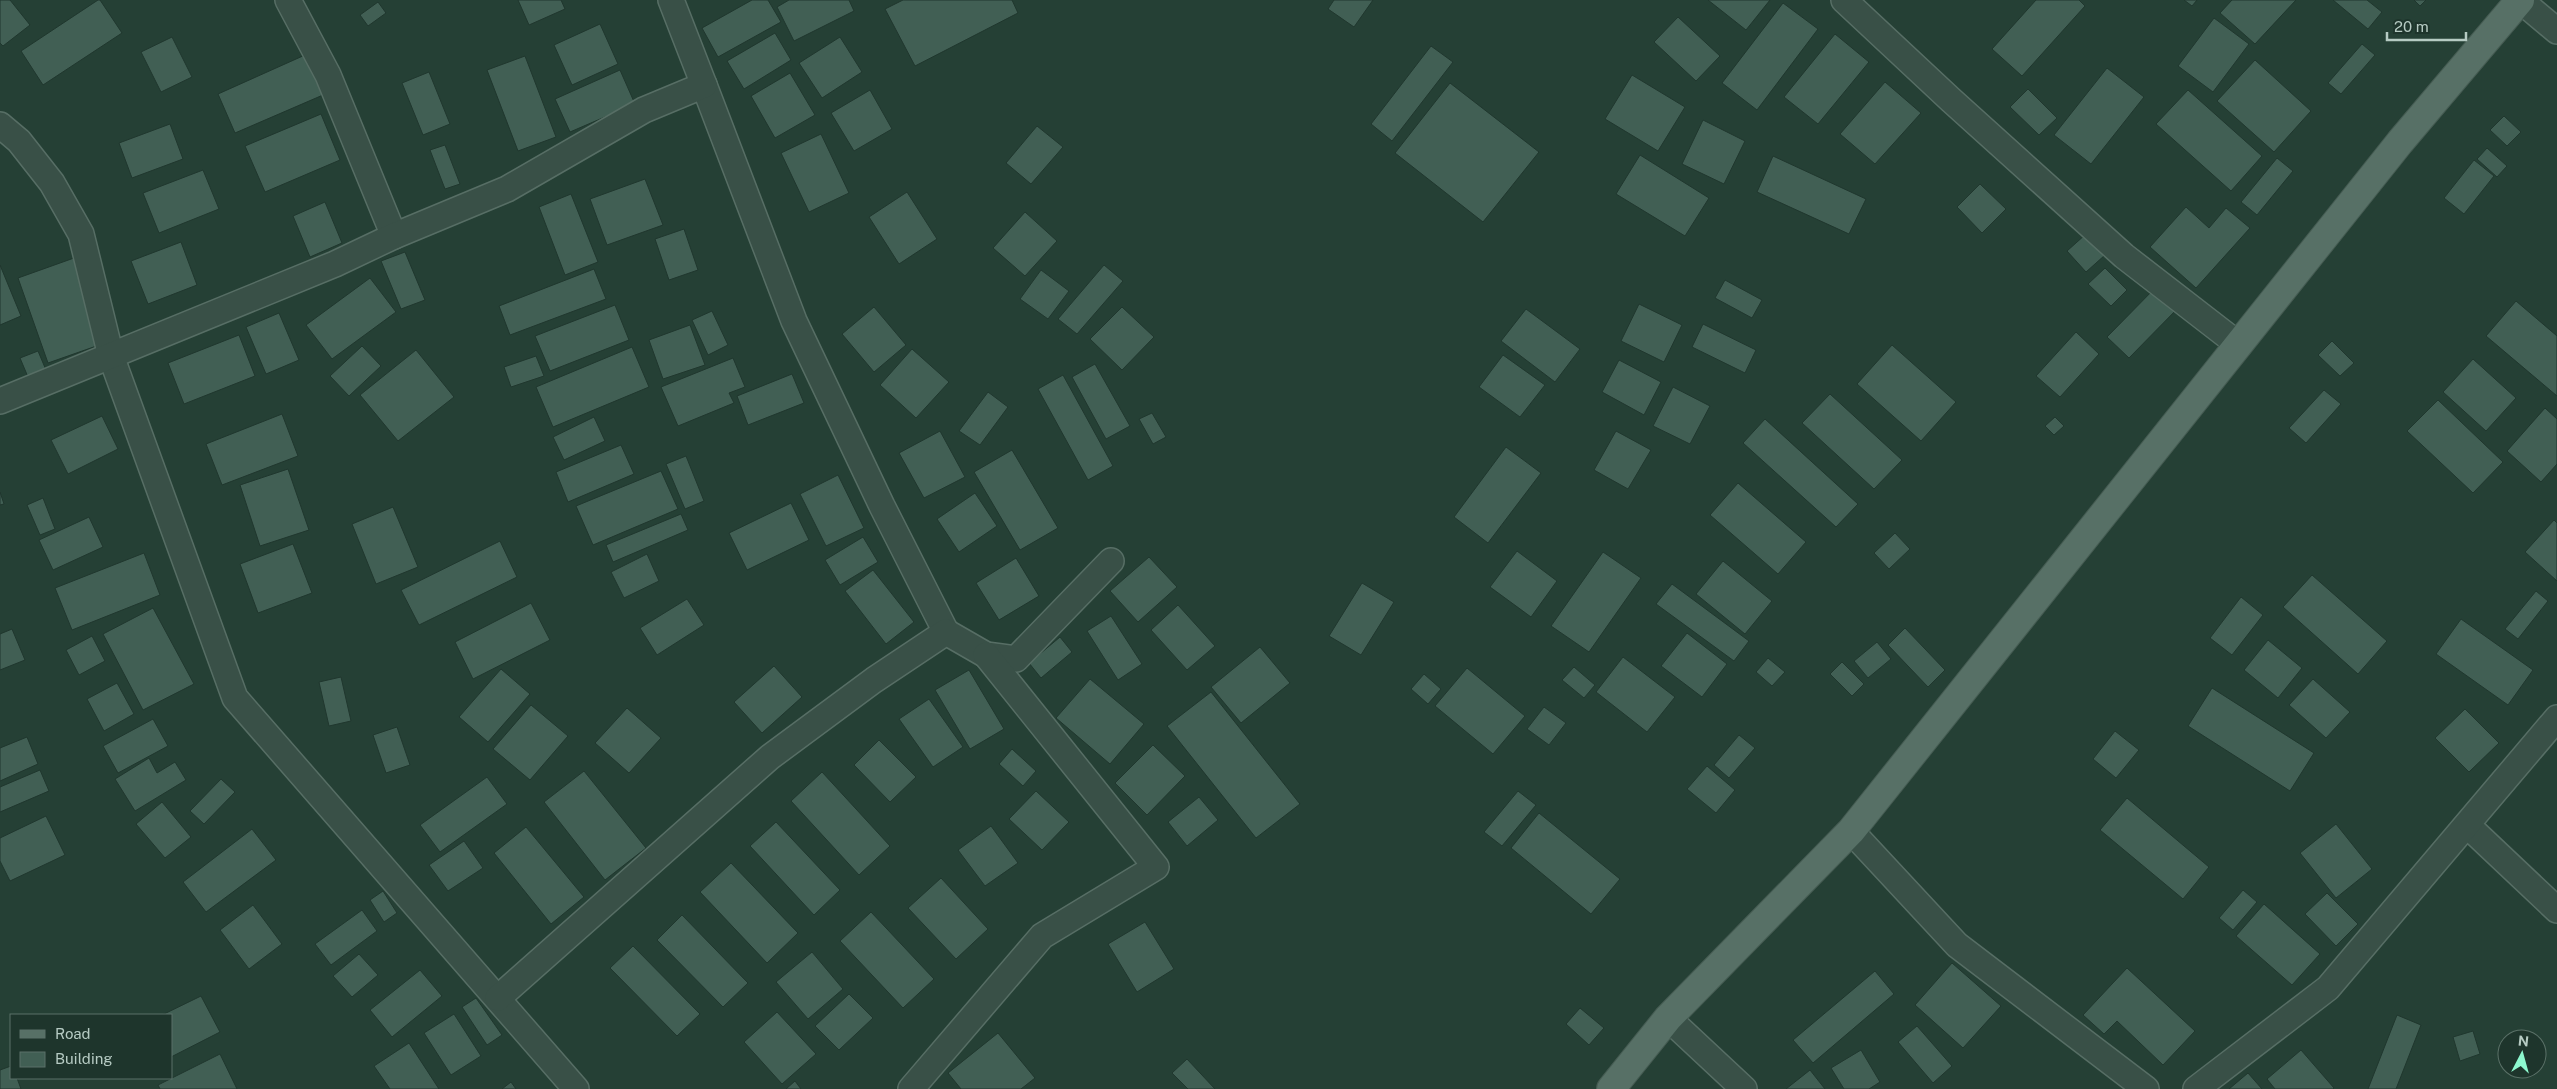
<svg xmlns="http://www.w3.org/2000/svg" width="2557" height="1089" viewBox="0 0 2557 1089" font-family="'Public Sans',sans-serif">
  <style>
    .building { fill: #415f54; stroke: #20372e }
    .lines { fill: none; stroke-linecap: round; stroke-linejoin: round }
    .street-casing { stroke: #576e65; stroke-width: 28 }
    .primary-casing { stroke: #465c53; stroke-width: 30 }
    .street { stroke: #395047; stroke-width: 25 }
    .primary { stroke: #577066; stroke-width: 28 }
  </style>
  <rect width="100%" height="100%" fill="#254035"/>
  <!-- building -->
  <g class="building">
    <path d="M0,0H10L30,25L3,46L0,43Z"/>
    <path d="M98,0H100L122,33L43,85L21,51Z"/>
    <path d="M518,0H561L565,9L529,25Z"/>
    <path d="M752,0H768L781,22L718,57L702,28Z"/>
    <path d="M789,0H849L854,11L794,41L777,7Z"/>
    <path d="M903,0H1012L1018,13L915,66L885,9Z"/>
    <path d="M1334,0H1373L1354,27L1328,9Z"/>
    <path d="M1708,0H1770L1746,30Z"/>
    <path d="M2036,0H2079L2085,6L2022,76L1992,49Z"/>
    <path d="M2184,0H2197L2192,6Z"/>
    <path d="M2232,0H2296L2255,44L2220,13Z"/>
    <path d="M2333,0H2367L2382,12L2368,29Z"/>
    <path d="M2414,0H2426L2420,6Z"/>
    <path d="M378,2L386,13L368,26L360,15Z"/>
    <path d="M1783,3L1818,29L1757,110L1722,83Z"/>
    <path d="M1678,17L1720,56L1696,81L1654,42Z"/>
    <path d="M2214,18L2249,44L2213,92L2178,66Z"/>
    <path d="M600,24L618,64L572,85L554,45Z"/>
    <path d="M775,33L791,60L744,89L727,61Z"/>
    <path d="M1835,34L1869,62L1818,124L1784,97Z"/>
    <path d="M172,37L192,77L161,92L141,52Z"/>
    <path d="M840,37L862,72L822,98L799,63Z"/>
    <path d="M2362,44L2375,55L2341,94L2328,83Z"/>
    <path d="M1431,46L1453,62L1392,141L1371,124Z"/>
    <path d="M305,55L323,95L235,133L218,94Z"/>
    <path d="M525,56L556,137L518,151L487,70Z"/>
    <path d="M2255,60L2311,111L2274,152L2217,101Z"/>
    <path d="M2107,68L2144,97L2091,164L2054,135Z"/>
    <path d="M620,70L635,104L570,132L555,99Z"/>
    <path d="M429,72L450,124L423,135L402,83Z"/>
    <path d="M790,73L815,115L775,138L751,96Z"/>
    <path d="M1632,75L1685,107L1658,151L1605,119Z"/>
    <path d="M1885,82L1921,113L1875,164L1840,134Z"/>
    <path d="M1450,83L1539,152L1483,222L1395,153Z"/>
    <path d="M2028,89L2057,118L2039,135L2010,107Z"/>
    <path d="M870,90L892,129L854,151L831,113Z"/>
    <path d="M2188,90L2262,156L2231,191L2156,124Z"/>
    <path d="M321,114L340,160L265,192L245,146Z"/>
    <path d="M2504,116L2521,132L2507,146L2490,130Z"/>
    <path d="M1703,120L1745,141L1724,184L1682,164Z"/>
    <path d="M170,124L183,159L132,178L119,143Z"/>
    <path d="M1037,126L1063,147L1031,184L1006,163Z"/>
    <path d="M821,134L849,193L809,212L781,153Z"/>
    <path d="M445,145L460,184L445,189L430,150Z"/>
    <path d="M2487,148L2507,166L2497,177L2477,159Z"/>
    <path d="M1640,155L1709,198L1685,236L1616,194Z"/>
    <path d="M1773,156L1866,199L1849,234L1757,192Z"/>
    <path d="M2277,158L2293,171L2257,215L2241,202Z"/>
    <path d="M2474,160L2494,176L2464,214L2444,198Z"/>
    <path d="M203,170L219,209L159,233L143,193Z"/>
    <path d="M645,179L663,225L607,245L590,199Z"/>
    <path d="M1980,184L2006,209L1982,233L1957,207Z"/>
    <path d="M907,192L937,239L899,264L869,217Z"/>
    <path d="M571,194L598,262L565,275L539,207Z"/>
    <path d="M325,202L342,243L310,257L293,216Z"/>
    <path d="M2186,207L2209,228L2226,208L2250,228L2196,288L2150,247Z"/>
    <path d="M1025,212L1057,241L1025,276L993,248Z"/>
    <path d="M684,229L698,270L669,280L655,239Z"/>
    <path d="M2086,234L2105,255L2086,272L2067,251Z"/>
    <path d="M181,242L197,285L148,304L131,261Z"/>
    <path d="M405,252L425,300L401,309L381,261Z"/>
    <path d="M74,258L105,343L48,363L18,278Z"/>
    <path d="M0,265L21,316L0,325Z"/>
    <path d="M1104,265L1123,281L1077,334L1058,319Z"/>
    <path d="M2105,268L2127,290L2111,306L2088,284Z"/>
    <path d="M594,269L606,299L510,335L499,306Z"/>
    <path d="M1041,270L1069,291L1048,319L1020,299Z"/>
    <path d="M370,278L396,312L332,359L306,325Z"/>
    <path d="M1725,280L1762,300L1752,318L1715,298Z"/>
    <path d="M2158,285L2180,306L2129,358L2107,337Z"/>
    <path d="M2516,301L2557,336V396L2486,336Z"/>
    <path d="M1639,304L1682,325L1664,362L1621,341Z"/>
    <path d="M615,305L629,340L550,371L535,336Z"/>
    <path d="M874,307L906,345L874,372L842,334Z"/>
    <path d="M1122,307L1154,337L1122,370L1090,339Z"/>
    <path d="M1526,309L1580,349L1555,382L1501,341Z"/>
    <path d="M712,311L728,345L708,355L692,320Z"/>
    <path d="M279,313L299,360L266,374L246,327Z"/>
    <path d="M1703,324L1756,350L1745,373L1692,347Z"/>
    <path d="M690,325L705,365L663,379L649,340Z"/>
    <path d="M2076,332L2099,354L2060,397L2036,376Z"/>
    <path d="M239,335L255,376L184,404L168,363Z"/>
    <path d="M2332,341L2354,363L2340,376L2318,355Z"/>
    <path d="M1892,345L1956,402L1921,441L1857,384Z"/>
    <path d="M362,346L381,366L349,396L330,376Z"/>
    <path d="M632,347L649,387L553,427L536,387Z"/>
    <path d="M912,349L949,382L916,418L880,385Z"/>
    <path d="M416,350L454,397L398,441L360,395Z"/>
    <path d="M38,351L46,370L28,377L20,358Z"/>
    <path d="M1503,355L1545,385L1520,417L1479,387Z"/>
    <path d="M536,356L544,376L511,387L504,367Z"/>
    <path d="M733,358L745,387L729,393L734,403L678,426L661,387Z"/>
    <path d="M2473,359L2516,398L2486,431L2443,392Z"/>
    <path d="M1619,360L1661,382L1644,415L1602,392Z"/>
    <path d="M1095,364L1130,426L1106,439L1072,377Z"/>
    <path d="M792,374L804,403L748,425L737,396Z"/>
    <path d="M1063,375L1113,466L1088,480L1038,389Z"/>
    <path d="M1673,387L1710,406L1690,444L1653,426Z"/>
    <path d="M2324,390L2341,404L2306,443L2289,428Z"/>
    <path d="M988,392L1008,407L980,445L959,431Z"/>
    <path d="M1830,394L1902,460L1874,489L1802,423Z"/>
    <path d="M2438,400L2503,462L2473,493L2407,431Z"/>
    <path d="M2545,408L2557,419V464L2541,482L2507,451Z"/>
    <path d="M1152,413L1166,437L1153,444L1139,419Z"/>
    <path d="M282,414L298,456L222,485L206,444Z"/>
    <path d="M102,416L118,449L68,474L51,440Z"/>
    <path d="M594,417L605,441L564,460L553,437Z"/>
    <path d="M2055,417L2064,426L2054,435L2045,426Z"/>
    <path d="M1765,419L1858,504L1836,527L1743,443Z"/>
    <path d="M940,431L965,477L924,498L899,453Z"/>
    <path d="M1616,431L1651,450L1628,489L1594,470Z"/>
    <path d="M621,445L634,474L568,502L556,472Z"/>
    <path d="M1506,447L1541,473L1488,543L1454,517Z"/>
    <path d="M1012,450L1058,528L1020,550L974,472Z"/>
    <path d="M686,456L704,501L685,509L666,464Z"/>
    <path d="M288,469L309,530L260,546L240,485Z"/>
    <path d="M661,471L678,509L593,545L576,506Z"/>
    <path d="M838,475L864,528L826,546L800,494Z"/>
    <path d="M1738,483L1806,542L1778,574L1710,515Z"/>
    <path d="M0,492L4,504L0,505Z"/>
    <path d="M975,493L997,526L959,552L937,519Z"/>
    <path d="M43,498L55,529L40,535L27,505Z"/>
    <path d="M791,503L809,540L747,570L729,533Z"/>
    <path d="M393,507L418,567L376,584L352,524Z"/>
    <path d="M681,514L688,530L613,562L606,545Z"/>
    <path d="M89,517L103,547L53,570L39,540Z"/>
    <path d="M2554,520L2557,523V581L2525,552Z"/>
    <path d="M1895,533L1910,549L1889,569L1874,553Z"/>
    <path d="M863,537L878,562L840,585L825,560Z"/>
    <path d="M500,541L517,577L419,625L401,590Z"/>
    <path d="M293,544L312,593L258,613L240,564Z"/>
    <path d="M1517,551L1557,581L1531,617L1490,587Z"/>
    <path d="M1603,552L1641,578L1589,652L1551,626Z"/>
    <path d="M144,553L160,595L72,630L55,588Z"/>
    <path d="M647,554L659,581L624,598L611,572Z"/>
    <path d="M1149,557L1177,587L1138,622L1110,591Z"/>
    <path d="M1016,558L1039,596L999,620L976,583Z"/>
    <path d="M1723,561L1772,601L1745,634L1696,594Z"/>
    <path d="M873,570L914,622L886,644L845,591Z"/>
    <path d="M2312,575L2387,641L2358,674L2283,607Z"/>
    <path d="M1362,583L1394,602L1361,655L1329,636Z"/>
    <path d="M1672,584L1749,641L1734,661L1656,604Z"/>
    <path d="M2536,591L2548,601L2518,639L2505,629Z"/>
    <path d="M2241,597L2263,615L2232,655L2210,638Z"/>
    <path d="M687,599L704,625L657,655L640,628Z"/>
    <path d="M531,603L550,640L473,679L455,642Z"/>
    <path d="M1178,605L1215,646L1187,670L1151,630Z"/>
    <path d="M153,608L194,684L143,710L103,634Z"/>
    <path d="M1111,616L1142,664L1118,680L1087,631Z"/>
    <path d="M2461,619L2533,670L2508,705L2436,654Z"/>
    <path d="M1905,628L1945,670L1928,687L1888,645Z"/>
    <path d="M12,629L25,660L0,670V634Z"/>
    <path d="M1687,633L1727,664L1702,697L1661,666Z"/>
    <path d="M92,636L105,661L79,675L66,650Z"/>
    <path d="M1060,637L1072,652L1041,678L1029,663Z"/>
    <path d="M2268,640L2302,668L2278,698L2244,670Z"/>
    <path d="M1877,642L1891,659L1868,678L1854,661Z"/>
    <path d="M1260,647L1290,683L1241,723L1211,687Z"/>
    <path d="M1623,657L1675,697L1647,732L1596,692Z"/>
    <path d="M1768,658L1785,672L1772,686L1756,672Z"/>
    <path d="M1842,662L1864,684L1852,696L1830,674Z"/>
    <path d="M774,666L802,697L762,733L734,702Z"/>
    <path d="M1574,667L1595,685L1584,698L1562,680Z"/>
    <path d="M1467,668L1525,716L1493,754L1435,706Z"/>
    <path d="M501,669L530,694L488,742L459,717Z"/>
    <path d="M969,670L1004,729L970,749L935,690Z"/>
    <path d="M1424,674L1441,689L1428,704L1411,689Z"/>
    <path d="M341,677L351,721L329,726L319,682Z"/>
    <path d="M1090,679L1144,724L1110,764L1056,718Z"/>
    <path d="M2313,679L2350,712L2326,738L2289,705Z"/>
    <path d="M117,683L134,714L104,731L87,699Z"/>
    <path d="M2212,688L2314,753L2290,791L2188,726Z"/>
    <path d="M1211,692L1300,804L1256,838L1167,726Z"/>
    <path d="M929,699L963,747L933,767L899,719Z"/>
    <path d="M531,705L568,736L530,780L493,749Z"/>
    <path d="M1544,707L1566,723L1549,745L1527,729Z"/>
    <path d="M627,708L661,738L629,773L595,743Z"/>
    <path d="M2465,709L2499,743L2469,772L2435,738Z"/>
    <path d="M153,719L168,746L118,773L103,746Z"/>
    <path d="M397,727L410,765L386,773L373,735Z"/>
    <path d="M2115,731L2139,750L2116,778L2093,759Z"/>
    <path d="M1739,735L1755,748L1729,778L1714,765Z"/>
    <path d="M27,737L38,764L0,781V748Z"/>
    <path d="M879,740L916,777L890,802L854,765Z"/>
    <path d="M1153,745L1185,776L1147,815L1115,783Z"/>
    <path d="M1012,749L1036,771L1023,786L999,764Z"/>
    <path d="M149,758L157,773L175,762L186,780L135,811L115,779Z"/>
    <path d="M1707,766L1735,790L1716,813L1687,789Z"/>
    <path d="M40,770L49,791L0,812V787Z"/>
    <path d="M584,771L646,848L605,880L544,802Z"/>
    <path d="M822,772L890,846L859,875L791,801Z"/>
    <path d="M487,777L507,804L440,852L420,825Z"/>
    <path d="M221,779L235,792L204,824L190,811Z"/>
    <path d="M1036,791L1069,822L1042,850L1009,819Z"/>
    <path d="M1518,791L1536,805L1502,846L1484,832Z"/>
    <path d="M1199,797L1218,820L1187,846L1168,822Z"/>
    <path d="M2127,798L2209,867L2183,899L2100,830Z"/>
    <path d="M162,802L191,837L165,858L136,824Z"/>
    <path d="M1539,813L1620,879L1591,914L1511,848Z"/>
    <path d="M46,816L65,855L10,881L0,861V838Z"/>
    <path d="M776,822L840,890L814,915L750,846Z"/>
    <path d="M2336,824L2372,869L2336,898L2300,853Z"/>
    <path d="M991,826L1018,863L985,886L958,850Z"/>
    <path d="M526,827L584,897L551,924L494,853Z"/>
    <path d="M252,829L276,860L206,912L183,882Z"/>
    <path d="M464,841L483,868L448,891L429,865Z"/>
    <path d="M731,863L798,933L767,963L700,892Z"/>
    <path d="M941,878L988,929L956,959L908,908Z"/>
    <path d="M2243,890L2257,902L2233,930L2219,918Z"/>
    <path d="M383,891L397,913L384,922L370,900Z"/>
    <path d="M2327,893L2358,924L2336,946L2305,914Z"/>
    <path d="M2264,904L2320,954L2292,985L2236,936Z"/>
    <path d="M253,905L282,944L249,969L220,930Z"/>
    <path d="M362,910L377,931L331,965L315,944Z"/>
    <path d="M871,912L934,979L903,1008L840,941Z"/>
    <path d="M682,915L748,983L723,1007L657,940Z"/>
    <path d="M1145,922L1174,969L1137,992L1108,944Z"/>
    <path d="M633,946L700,1014L677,1036L610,968Z"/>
    <path d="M812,952L843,989L808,1019L776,982Z"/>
    <path d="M359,954L378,975L352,997L333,976Z"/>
    <path d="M1952,963L2001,1006L1963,1048L1915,1005Z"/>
    <path d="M2127,968L2195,1031L2163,1065L2117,1021L2104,1034L2083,1015Z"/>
    <path d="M420,970L442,996L392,1037L370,1010Z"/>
    <path d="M1875,971L1894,994L1813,1063L1793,1040Z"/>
    <path d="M849,994L873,1018L839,1050L815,1026Z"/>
    <path d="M201,996L220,1032L171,1057V1015H162Z"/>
    <path d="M476,998L502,1035L487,1045L462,1007Z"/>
    <path d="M1580,1008L1604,1028L1589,1045L1566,1024Z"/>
    <path d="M777,1012L816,1054L782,1084L744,1042Z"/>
    <path d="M454,1014L481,1056L451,1075L424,1033Z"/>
    <path d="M2397,1015L2421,1025L2396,1089H2368Z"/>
    <path d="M1917,1026L1952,1066L1933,1083L1898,1042Z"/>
    <path d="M2473,1031L2480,1054L2460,1061L2453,1037Z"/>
    <path d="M998,1033L1035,1078L1021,1089H961L948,1073Z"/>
    <path d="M409,1043L439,1089H390L374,1066Z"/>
    <path d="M1861,1050L1880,1082L1869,1089H1844L1831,1068Z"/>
    <path d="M2301,1050L2334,1088L2333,1089H2275L2267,1079Z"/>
    <path d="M220,1054L237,1089H160L158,1085Z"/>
    <path d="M1187,1059L1215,1089H1188L1172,1073Z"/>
    <path d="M11,1066V1078H17L21,1089H0V1070Z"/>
    <path d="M1810,1070L1825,1089H1786Z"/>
    <path d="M2248,1073L2262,1089H2229Z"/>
    <path d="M795,1081L801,1089H786Z"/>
    <path d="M511,1082L516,1089H502Z"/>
  </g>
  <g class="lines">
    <!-- street casing -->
    <g class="street-casing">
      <g id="street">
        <path d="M288,0L328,75L394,236"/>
        <path d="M1844,0L1951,100L2124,256L2239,345"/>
        <path d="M2520,0L2557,31"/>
        <path d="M704,85L794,321L882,506L946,632"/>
        <path d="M0,125L19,141L52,183L81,234L111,356L235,698L576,1089"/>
        <path d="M0,401L335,264L394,236L507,189L644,110L704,85L671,0"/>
        <path d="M2467,825L2557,910"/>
        <path d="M1851,831L1957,945L2146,1089"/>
        <path d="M498,998L770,757L874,680L946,632L986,655L1016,659L1111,561"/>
        <path d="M1668,1018L1744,1089"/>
        <path d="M911,1089L1042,936L1156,867L986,655"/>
        <path d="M2196,1089L2328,988L2557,718"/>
      </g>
    </g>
    <!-- primary casing -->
    <g class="primary-casing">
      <path id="primary" d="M1611,1089L1668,1018L1851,831L2400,142L2520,0"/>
    </g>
    <!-- street -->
    <use href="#street" class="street"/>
    <!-- primary -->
    <use href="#primary" class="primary"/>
  </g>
  <!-- legend -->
  <rect x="10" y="1014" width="162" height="65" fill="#1e352c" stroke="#5b7168"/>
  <rect x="20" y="1030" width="25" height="8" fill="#577066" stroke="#5b7168"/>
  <text x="55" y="1039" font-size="15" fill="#b6cbc3">Road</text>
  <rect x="20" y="1052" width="25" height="15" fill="#415f54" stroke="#5b7168"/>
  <text x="55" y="1064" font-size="15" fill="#b6cbc3">Building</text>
  <!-- north arrow -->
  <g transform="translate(2522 1054) rotate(6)"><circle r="24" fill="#1e352c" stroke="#5b7168"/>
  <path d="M0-4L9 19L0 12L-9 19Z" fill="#8df9cf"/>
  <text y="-8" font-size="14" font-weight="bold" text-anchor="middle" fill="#b6cbc3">N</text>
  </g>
  <!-- scale -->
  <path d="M2387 32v8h79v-8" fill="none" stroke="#b6cbc3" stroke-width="2.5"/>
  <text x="2394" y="32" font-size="15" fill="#b6cbc3" stroke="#1e352c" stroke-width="4" paint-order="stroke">20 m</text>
</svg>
